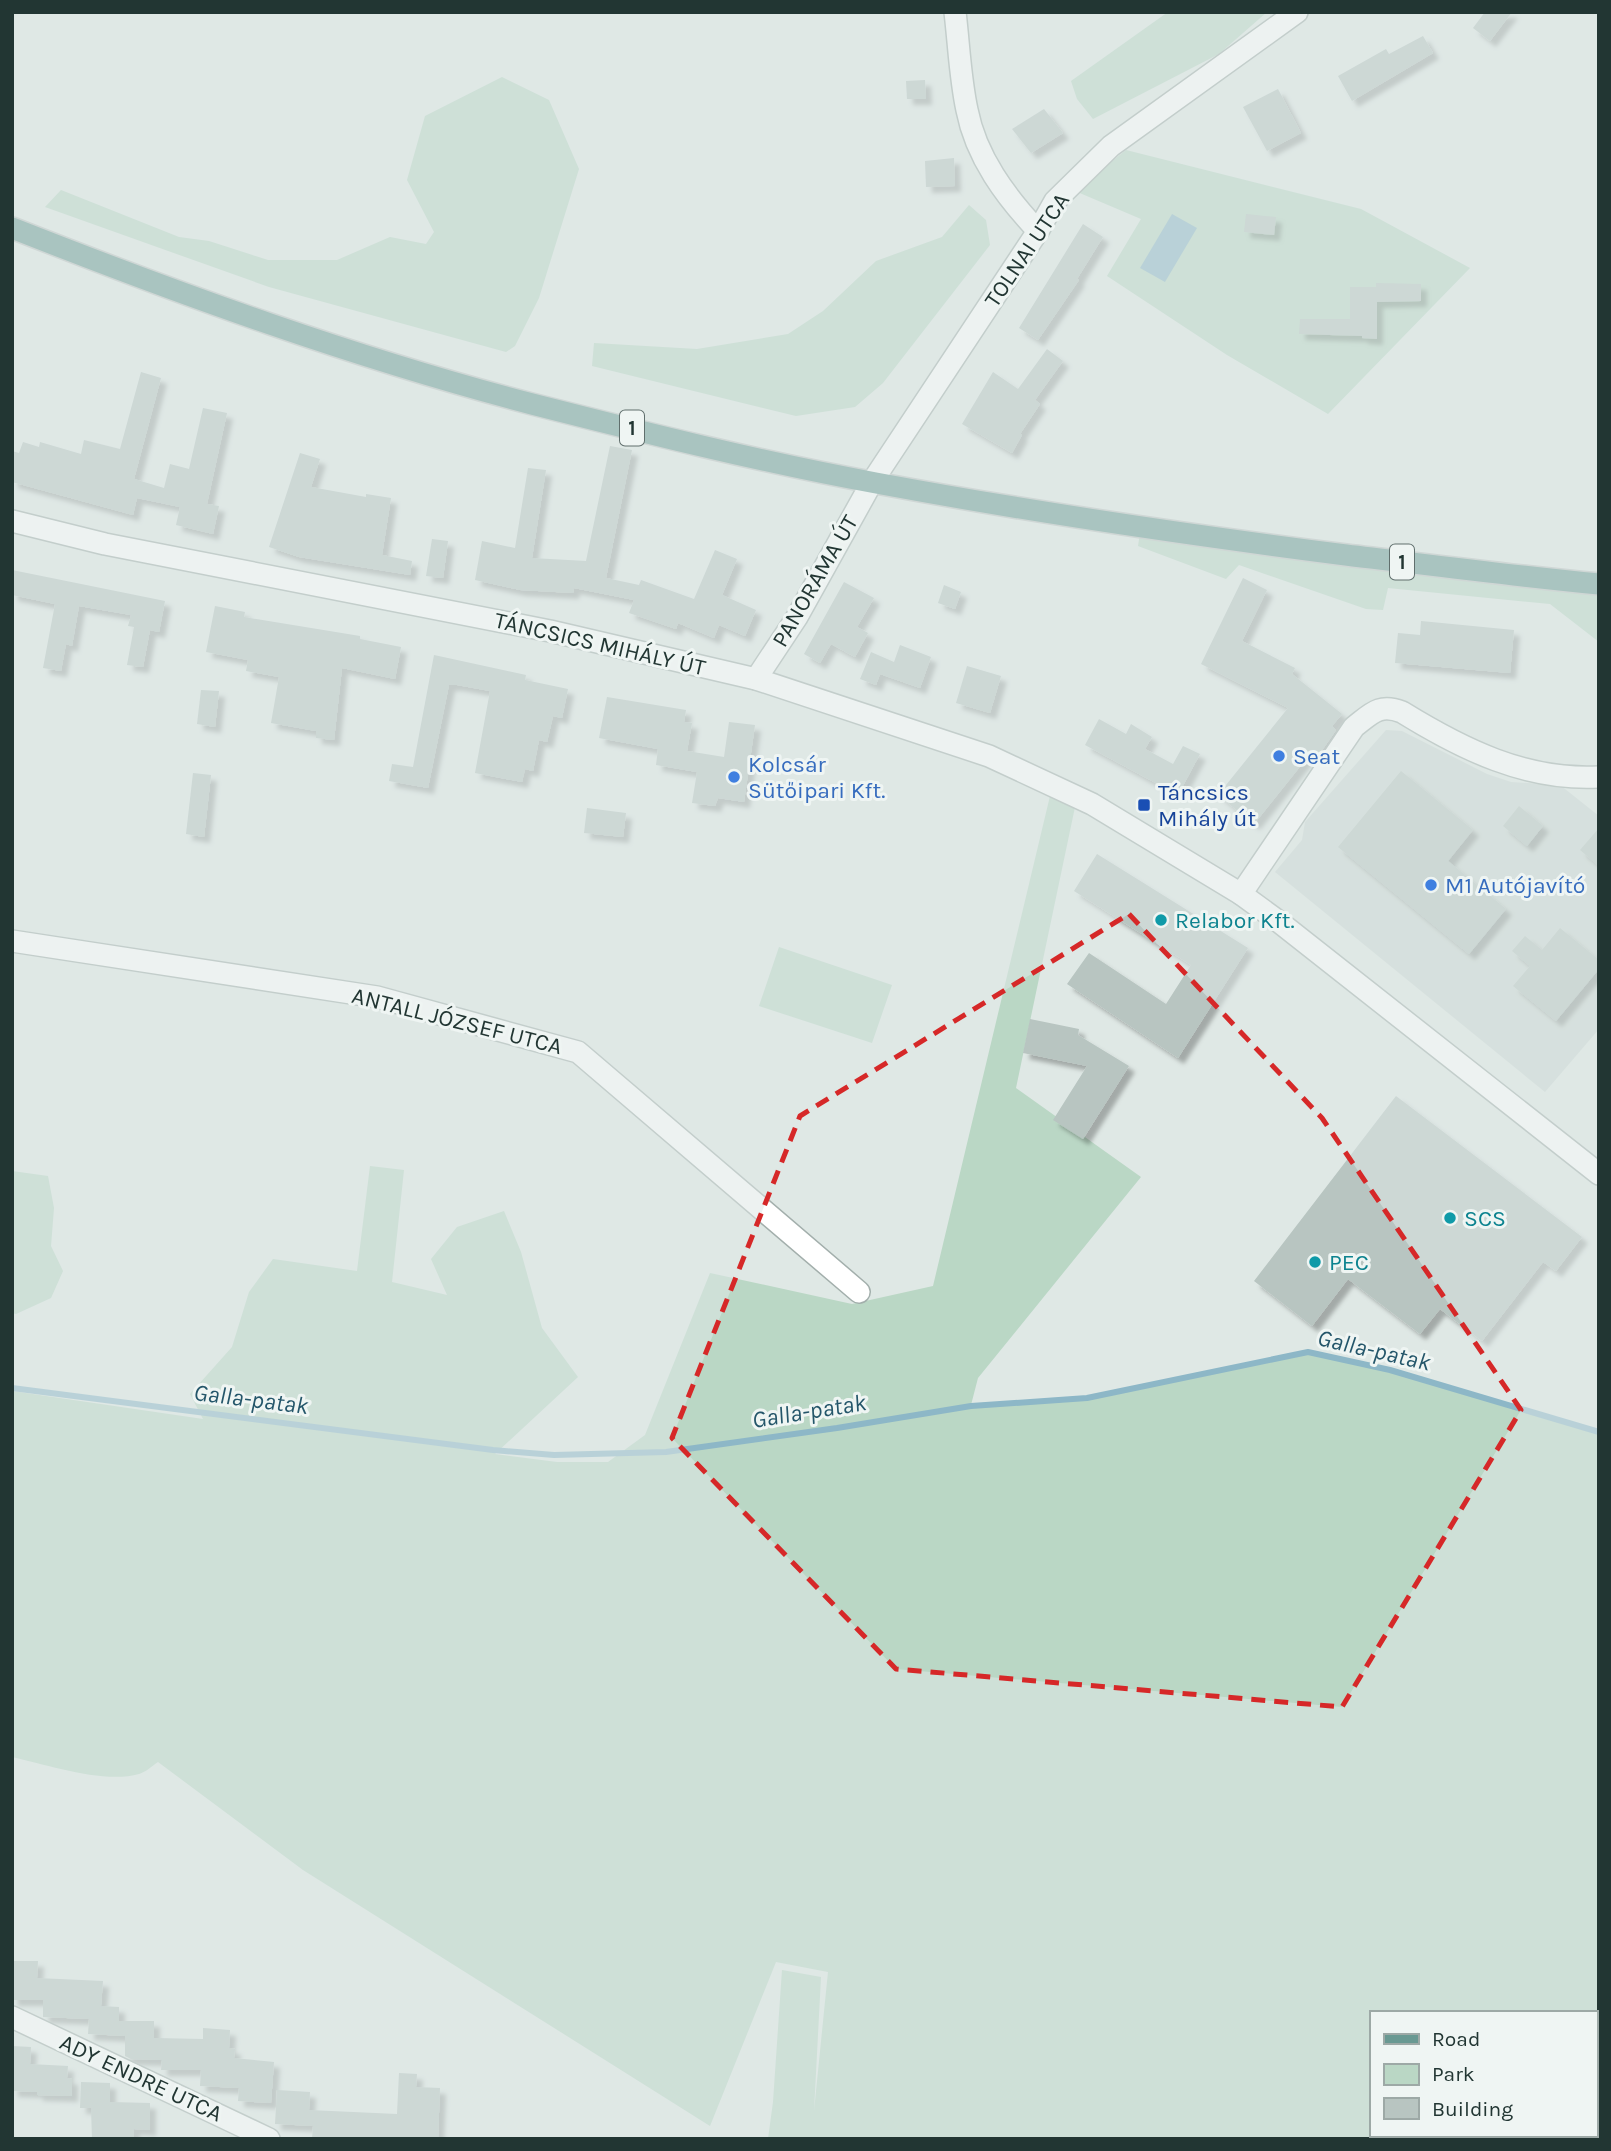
<svg xmlns="http://www.w3.org/2000/svg" width="1611" height="2151" viewBox="0 0 1611 2151" font-family="Karla,sans-serif">
  <style>
    .built { fill: #cdd8d4 }
    .green { fill: #bad7c5; fill-rule: evenodd }
    .water { fill: #8db7c7 }
    .lines { fill: none; stroke-linecap: round; stroke-linejoin: round }
    .stream { stroke: #8db7c7; stroke-width: 6 }
    .building { fill: #b8c5c1; filter: url(#shadow) }
    .minor-casing { stroke: #a3afac; stroke-width: 24 }
    .major-casing { stroke: #bdc3c2; stroke-width: 24 }
    .minor { stroke: #fff; stroke-width: 21 }
    .major { stroke: #699992; stroke-width: 21 }
    .marked { fill: none; stroke: #d62828; stroke-width: 5; stroke-dasharray: 14 9; stroke-linejoin: round }
    .shop-dot { fill: #3f7fe0; stroke: #eff5f3; stroke-width: 2.5 }
    .transit-dot { fill: #1a4fb4; stroke: #eff5f3; stroke-width: 2.5 }
    .culture-dot { fill: #0f9aa8; stroke: #eff5f3; stroke-width: 2.5 }
    .labels { text-anchor: middle; dominant-baseline: central; stroke-width: 6; stroke-linejoin: round; paint-order: stroke }
    .shield { fill: #eff5f3; stroke: #606f6d; stroke-width: 2 }
    .shield-label { font-size: 21px; font-weight: bold; fill: #223633 }
    .street-label { font-size: 23px; fill: #223633; stroke: #eff5f3 }
    .shop-label { font-size: 23px; fill: #366cbe; stroke: #eff5f3; text-anchor: start }
    .transit-label { font-size: 23px; fill: #164399; stroke: #eff5f3; text-anchor: start }
    .culture-label { font-size: 23px; fill: #0d838f; stroke: #eff5f3; text-anchor: start }
    .water-label { font-size: 24px; font-style: italic; fill: #24566a; stroke: #eff5f3 }
  </style>
  <defs>
    <filter id="shadow"><feDropShadow dx="6" dy="6" stdDeviation="2" flood-color="#0004"/></filter>
  </defs>
  <rect width="100%" height="100%" fill="#dfe8e5"/>
  <!-- built -->
  <path class="built" d="M1386,730L1402,731L1487,774L1511,782L1560,785L1599,816V1029L1545,1092L1275,872L1302,840L1305,822Z"/>
  <!-- green -->
  <g class="green">
    <path d="M1168,12H1267L1219,54L1093,119L1077,99L1071,81Z"/>
    <path d="M502,77L549,100L579,169L539,298L515,346L506,352L269,287L45,207L61,190L179,237L209,241L268,260H337L390,237L426,244L434,232L407,180L425,116Z"/>
    <path d="M1126,150L1361,209L1470,268L1328,414L1227,355L1107,276L1141,219L1075,191Z"/>
    <path d="M969,205L986,220L990,245L883,383L855,407L796,416L592,366L594,343L697,349L788,334L823,311L876,261L942,237Z"/>
    <path d="M1140,533L1599,592V642L1550,604L1388,588L1383,610L1366,609L1239,565L1226,579L1138,546Z"/>
    <path d="M1050,796L1075,807L1016,1088L1141,1177L978,1378L971,1405L1087,1398L1308,1352L1390,1370L1599,1432V2139H768L773,2102L782,1970L821,1977L814,2111L828,1972L776,1962L710,2126L303,1870L158,1762C152,1766 146,1772 139,1774C104,1784 48,1765 12,1757V1391L203,1419L190,1394L232,1347L249,1292L273,1259L357,1271L370,1166L404,1170L392,1282L447,1295L431,1259L457,1227L504,1211L521,1252L542,1328L578,1377L495,1454L557,1462H608L645,1435L710,1273L852,1304L933,1286ZM1371,2013H1595V2135H1371Z"/>
    <path d="M779,947L892,985L872,1043L759,1006Z"/>
    <path d="M12,1171L48,1176L54,1208L51,1246L63,1271L51,1298L16,1314L12,1313Z"/>
  </g>
  <!-- water -->
  <path class="water" d="M1172,214L1197,228L1165,282L1140,268Z"/>
  <g class="lines">
    <!-- stream -->
    <path class="stream" d="M12,1388L493,1450L554,1455L666,1452L837,1428L971,1406L1087,1398L1308,1352L1390,1370L1599,1432"/>
  </g>
  <!-- building -->
  <g class="building">
    <path d="M1485,12H1512L1490,41L1473,28Z"/>
    <path d="M1423,36L1433,53L1352,101L1338,76L1386,49L1389,54Z"/>
    <path d="M925,80L926,99H907L906,81Z"/>
    <path d="M1278,89L1301,133L1267,151L1243,107Z"/>
    <path d="M1044,109L1063,133L1031,153L1012,129Z"/>
    <path d="M954,158L955,186L926,187L925,161Z"/>
    <path d="M1246,214L1276,217L1274,235L1244,232Z"/>
    <path d="M1083,224L1103,237L1077,279L1079,280L1038,340L1019,328Z"/>
    <path d="M1376,283L1421,284V301L1377,302V339L1362,338V336L1299,334L1300,319H1350V287H1376Z"/>
    <path d="M1047,349L1063,361L1035,400L1040,404L1020,434L1022,435L1012,453L962,424L993,372L1018,389Z"/>
    <path d="M141,372L161,378L134,479L164,488L170,464L189,469L203,408L227,413L207,504L219,506L213,534L176,525L180,507L137,498L133,515L12,482V451L19,453L23,442L39,447L40,442L81,454L84,440L120,449Z"/>
    <path d="M610,446L632,450L606,578L639,585L641,580L694,599L715,550L737,559L722,595L756,610L745,636L719,625L714,638L678,623L676,629L629,613L634,600L574,588L573,593L520,590L475,580L482,541L515,548L528,468L546,470L532,558L586,561Z"/>
    <path d="M300,453L320,459L311,487L366,497V494L391,498L382,555L412,561L410,575L299,557L269,547Z"/>
    <path d="M432,539L448,541L443,578L426,576Z"/>
    <path d="M12,570L165,601L159,632L150,630L143,667L127,665L134,627L128,626L131,615L79,606L72,646L66,644L61,671L43,668L55,604L12,595Z"/>
    <path d="M1243,578L1267,590L1242,641L1295,668L1292,674L1342,714L1332,726L1336,730L1325,746L1316,758L1310,754L1254,824L1218,795L1288,708L1201,664Z"/>
    <path d="M844,582L874,598L857,627L868,633L855,657L831,644L820,663L804,654Z"/>
    <path d="M944,585L961,592L955,609L938,603Z"/>
    <path d="M215,606L245,612L244,617L360,636V639L401,647L395,679L342,668L334,740L316,738V731L271,723L279,677L246,671L248,660L206,652Z"/>
    <path d="M1421,621L1514,630L1510,673L1395,663L1398,633L1420,635Z"/>
    <path d="M900,645L931,657L920,688L880,674L876,685L860,679L871,652L894,662Z"/>
    <path d="M434,655L526,675L525,680L568,689L562,718L553,716L547,742L539,740L533,771L525,769L522,782L475,773L490,691L457,685H449L428,788L389,781L392,764L413,767Z"/>
    <path d="M967,666L1001,676L990,713L956,703Z"/>
    <path d="M201,690L219,691L215,727L197,724Z"/>
    <path d="M607,697L686,710L684,722L692,723L687,751L724,757L729,722L755,725L744,802L718,798L715,806L692,803L697,772L656,765L658,749L599,738Z"/>
    <path d="M1099,719L1126,734L1131,724L1152,737L1145,749L1173,764L1183,746L1200,754L1178,795L1085,745Z"/>
    <path d="M1401,771L1473,830L1448,861L1506,909L1469,954L1338,847Z"/>
    <path d="M193,773L211,775L204,837L186,834Z"/>
    <path d="M1519,806L1543,826L1527,846L1503,826Z"/>
    <path d="M587,808L626,813L623,837L584,833Z"/>
    <path d="M1599,828V866L1580,850Z"/>
    <path d="M1097,854L1248,948L1178,1058L1067,984L1089,953L1166,1004L1191,965L1074,891Z"/>
    <path d="M1560,928L1599,960V969L1556,1021L1513,986L1530,966L1512,951L1525,936L1542,950Z"/>
    <path d="M1030,1019L1079,1029L1078,1035L1129,1066L1083,1139L1053,1120L1087,1066L1023,1053Z"/>
    <path d="M1396,1096L1582,1237L1556,1271L1543,1262L1482,1341L1440,1309L1420,1334L1348,1279L1312,1326L1254,1281Z"/>
    <path d="M12,1961H38L37,1978L103,1981L101,2006L119,2007V2021H154V2038L203,2039V2028L230,2030L229,2048L235,2049L234,2058L274,2062L271,2103L238,2101L239,2088L200,2086L201,2070H161L162,2060L131,2059L125,2056V2036L88,2034L89,2019L43,2017V2000H12Z"/>
    <path d="M12,2046L31,2047L30,2064L68,2066L67,2078L72,2079V2096L37,2095V2092L12,2091Z"/>
    <path d="M399,2073L417,2074L416,2087L440,2088L438,2139H312L313,2126L275,2124L277,2090L310,2092L309,2110L397,2114Z"/>
    <path d="M81,2082L110,2083V2102L150,2103V2130L134,2129V2139H92L91,2108H80Z"/>
  </g>
  <g class="lines">
    <!-- minor casing -->
    <g class="minor-casing">
      <g id="minor">
        <path d="M955,12C959,45 960,78 967,110C976,157 1006,197 1038,231"/>
        <path d="M12,521L105,544L550,631L756,679L989,756L1092,804L1241,894L1278,921L1599,1174"/>
        <path d="M756,679L797,617L872,482L1038,231L1055,201L1111,146L1297,12"/>
        <path d="M1241,894L1354,727C1371,714 1379,703 1402,712C1462,749 1526,781 1599,777"/>
        <path d="M12,941L377,997L578,1052L859,1292"/>
        <path d="M12,2017L269,2139"/>
      </g>
    </g>
    <!-- major casing -->
    <g class="major-casing">
      <path id="major" d="M12,228C182,295 356,358 532,404C646,433 761,462 876,483C1032,512 1189,535 1346,555C1430,565 1514,576 1599,584"/>
    </g>
    <!-- minor -->
    <use href="#minor" class="minor"/>
    <!-- major -->
    <use href="#major" class="major"/>
  </g>
  <!-- marked area -->
  <path d="M0 0H1611V2151H0ZM1129,914L1322,1118L1521,1410L1342,1707L896,1669L672,1438L800,1116Z" fill="#dfe8e5" fill-opacity=".55" fill-rule="evenodd"/>
  <path class="marked" d="M1129,914L1322,1118L1521,1410L1342,1707L896,1669L672,1438L800,1116Z"/>
  <!-- markers -->
  <g class="shop-dot">
    <circle cx="1279" cy="756" r="7"/>
    <circle cx="734" cy="777" r="7"/>
    <circle cx="1431" cy="885" r="7"/>
  </g>
  <rect class="transit-dot" x="1137" y="798" width="14" height="14" rx="3.5"/>
  <g class="culture-dot">
    <circle cx="1161" cy="920" r="7"/>
    <circle cx="1450" cy="1218" r="7"/>
    <circle cx="1315" cy="1262" r="7"/>
  </g>
  <g class="labels">
    <!-- shield labels -->
    <g class="shield">
      <rect x="620" y="410.5" width="24" height="35" rx="5"/>
      <rect x="1390" y="544.5" width="24" height="35" rx="5"/>
    </g>
    <g class="shield-label">
      <text x="632" y="428">1</text>
      <text x="1402" y="562">1</text>
    </g>
    <!-- street labels -->
    <g class="street-label">
      <text transform="translate(1027 250) rotate(-56)">TOLNAI UTCA</text>
      <text transform="translate(815 581) rotate(-60)">PANORÁMA ÚT</text>
      <text transform="translate(600 644) rotate(13)">TÁNCSICS MIHÁLY ÚT</text>
      <text transform="translate(457 1021) rotate(14)">ANTALL JÓZSEF UTCA</text>
      <text transform="translate(141 2078) rotate(25)">ADY ENDRE UTCA</text>
    </g>
    <!-- shop labels -->
    <g class="shop-label">
      <text x="1293" y="756">Seat</text>
      <text x="748" y="764">Kolcsár<tspan x="748" dy="26">Sütőipari Kft.</tspan></text>
      <text x="1445" y="885">M1 Autójavító</text>
    </g>
    <!-- transit labels -->
    <g class="transit-label">
      <text x="1158" y="792">Táncsics<tspan x="1158" dy="26">Mihály út</tspan></text>
    </g>
    <!-- culture labels -->
    <g class="culture-label">
      <text x="1175" y="920">Relabor Kft.</text>
      <text x="1464" y="1218">SCS</text>
      <text x="1329" y="1262">PEC</text>
    </g>
    <!-- water labels -->
    <g class="water-label">
      <text transform="translate(1374 1350) rotate(13)">Galla-patak</text>
      <text transform="translate(251 1399) rotate(7)">Galla-patak</text>
      <text transform="translate(809 1411) rotate(-9)">Galla-patak</text>
    </g>
  </g>
  <!-- border -->
  <rect width="1611" height="2151" fill="none" stroke="#223633" stroke-width="28"/>
  <!-- legend -->
  <rect x="1370" y="2011" width="228" height="126" fill="#eff5f3" stroke="#9da9a6" stroke-width="2"/>
  <rect x="1384" y="2034" width="35" height="10" fill="#699992" stroke="#9da9a6" stroke-width="2"/>
  <text x="1432" y="2046" font-size="21" fill="#223633">Road</text>
  <rect x="1384" y="2064" width="35" height="21" fill="#bad7c5" stroke="#9da9a6" stroke-width="2"/>
  <text x="1432" y="2081" font-size="21" fill="#223633">Park</text>
  <rect x="1384" y="2098" width="35" height="21" fill="#b8c5c1" stroke="#9da9a6" stroke-width="2"/>
  <text x="1432" y="2116" font-size="21" fill="#223633">Building</text>
</svg>
